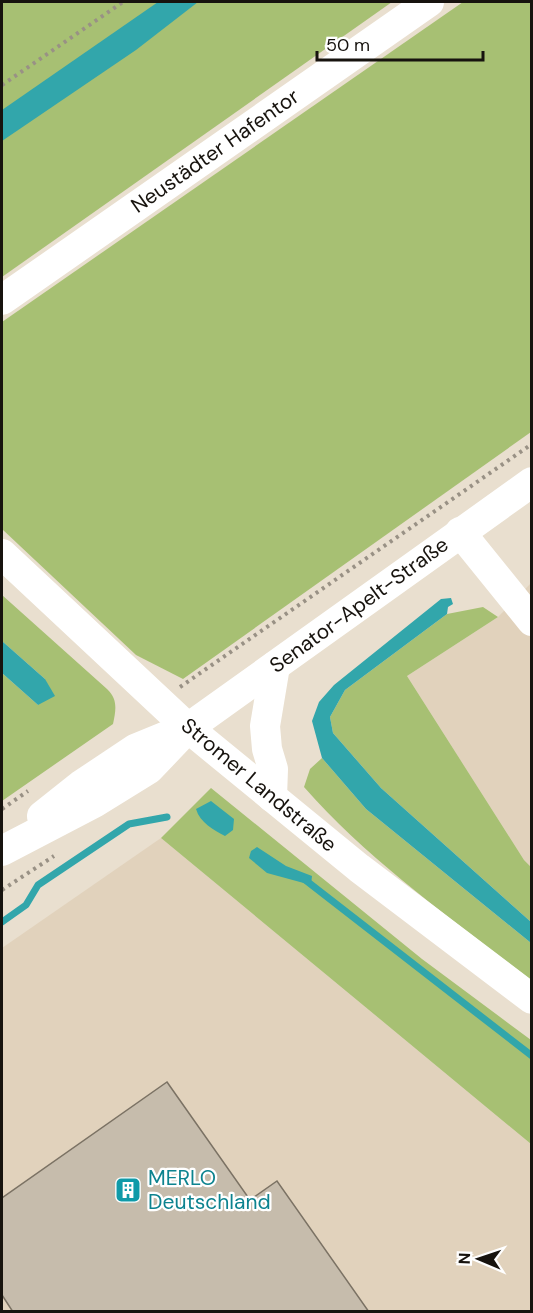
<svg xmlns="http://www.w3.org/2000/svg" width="533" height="1313" viewBox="0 0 533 1313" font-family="'DM Sans',sans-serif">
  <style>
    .built { fill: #e1d2bc }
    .green { fill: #a7c073 }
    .water { fill: #32a6ab }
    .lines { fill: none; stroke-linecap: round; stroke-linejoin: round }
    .stream { stroke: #32a6ab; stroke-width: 7 }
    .building { fill: #c6bcac; stroke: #7b7264; stroke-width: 1.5 }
    .path { stroke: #999185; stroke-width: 4; stroke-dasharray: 3 4.5; stroke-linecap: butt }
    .minor { stroke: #fff; stroke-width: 30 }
    .labels { text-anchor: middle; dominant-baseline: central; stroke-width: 4.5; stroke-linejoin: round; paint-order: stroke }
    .street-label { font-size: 21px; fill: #17130e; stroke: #fff }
    .culture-label { font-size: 21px; fill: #0d838f; stroke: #fff; text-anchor: start }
  </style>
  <rect width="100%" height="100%" fill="#e9dfcf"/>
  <!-- built -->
  <g class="built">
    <path d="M531,583V867L524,860L407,676L498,617Z"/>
    <path d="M161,838L531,1144V1311H2V948Z"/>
  </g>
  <!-- green -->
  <g class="green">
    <path d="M2,2H392L2,277Z"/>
    <path d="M463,2H531V432L183,679L136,655L2,529V322Z"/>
    <path d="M2,595L107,689C118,699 116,710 113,724L2,801V673L38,705L45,679L2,641Z"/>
    <path d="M483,607L498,617L407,676L524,860L531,867V922L381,788L333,733L330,717L345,690L447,614Z"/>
    <path d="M322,758L366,809L531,943V980C453,920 369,861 304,787L310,769Z"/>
    <path d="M211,788L422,959L531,1040V1144L161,838Z"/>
  </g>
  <!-- water -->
  <g class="water">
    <path d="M158,2H198L136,50L2,141V110Z"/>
    <path d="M451,598L453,604L448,607L447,614L345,690L330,717L333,733L381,788L531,922V943L366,809L322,758L312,721L319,702L334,685L441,599Z"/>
    <path d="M2,641L45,679L55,696L38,705L2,673Z"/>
    <path d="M211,801L234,819L233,830L225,836C214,830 200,823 196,809Z"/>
    <path d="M257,847L286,866L312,876L311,885L267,873L249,858L251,851Z"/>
  </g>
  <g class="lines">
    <!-- stream -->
    <g class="stream">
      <path d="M304,879L532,1056"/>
      <path d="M2,922L26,905L38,885L129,824L167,817"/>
    </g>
  </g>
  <!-- building -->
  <path class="building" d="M167,1082L250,1200L277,1181L369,1312H13L2,1295V1198Z"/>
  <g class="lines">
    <!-- path -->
    <g class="path">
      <path d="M2,85L123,2"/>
      <path d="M180,687L532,444"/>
      <path d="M2,809L28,791"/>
      <path d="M2,890L54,856"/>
    </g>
    <!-- minor -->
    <g class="minor">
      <path d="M2,300L429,2"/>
      <path d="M460,532L532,621"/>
      <path d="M2,554L188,728L359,868L532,999"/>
      <path d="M272,797L273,769L267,749L265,726L275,666"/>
      <path d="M42,816L81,785L135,749L179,731"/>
      <path d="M2,851L94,803L149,769L188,728L532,482"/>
    </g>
  </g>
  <!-- icons -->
  <defs>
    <g id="building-square" transform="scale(1.35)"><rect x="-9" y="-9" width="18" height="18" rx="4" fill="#0f9aa8" stroke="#fff"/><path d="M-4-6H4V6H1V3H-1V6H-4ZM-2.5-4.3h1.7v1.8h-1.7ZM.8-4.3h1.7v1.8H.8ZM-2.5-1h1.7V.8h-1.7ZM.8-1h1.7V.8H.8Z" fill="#fff"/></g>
  </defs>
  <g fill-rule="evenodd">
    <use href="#building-square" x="128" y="1190"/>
  </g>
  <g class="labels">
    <!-- street labels -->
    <g class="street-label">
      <text transform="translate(215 151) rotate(-35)">Neustädter Hafentor</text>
      <text transform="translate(359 605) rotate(-36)">Senator-Apelt-Straße</text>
      <text transform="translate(259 785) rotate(40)">Stromer Landstraße</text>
    </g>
    <!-- culture labels -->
    <g class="culture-label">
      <text x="148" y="1178">MERLO<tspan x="148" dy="24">Deutschland</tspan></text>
    </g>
  </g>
  <!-- border -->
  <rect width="533" height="1313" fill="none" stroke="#17130e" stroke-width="6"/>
  <!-- north arrow -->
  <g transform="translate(479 1259) rotate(272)" stroke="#ffffff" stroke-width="4.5" paint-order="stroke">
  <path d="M0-4.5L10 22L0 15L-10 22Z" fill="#17130e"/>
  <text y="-9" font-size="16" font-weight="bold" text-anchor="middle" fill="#17130e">N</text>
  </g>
  <!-- scale -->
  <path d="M317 51v9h166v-9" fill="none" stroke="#17130e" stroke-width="3"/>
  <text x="326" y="51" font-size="18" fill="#17130e" stroke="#ffffff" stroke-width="4.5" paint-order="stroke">50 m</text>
</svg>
